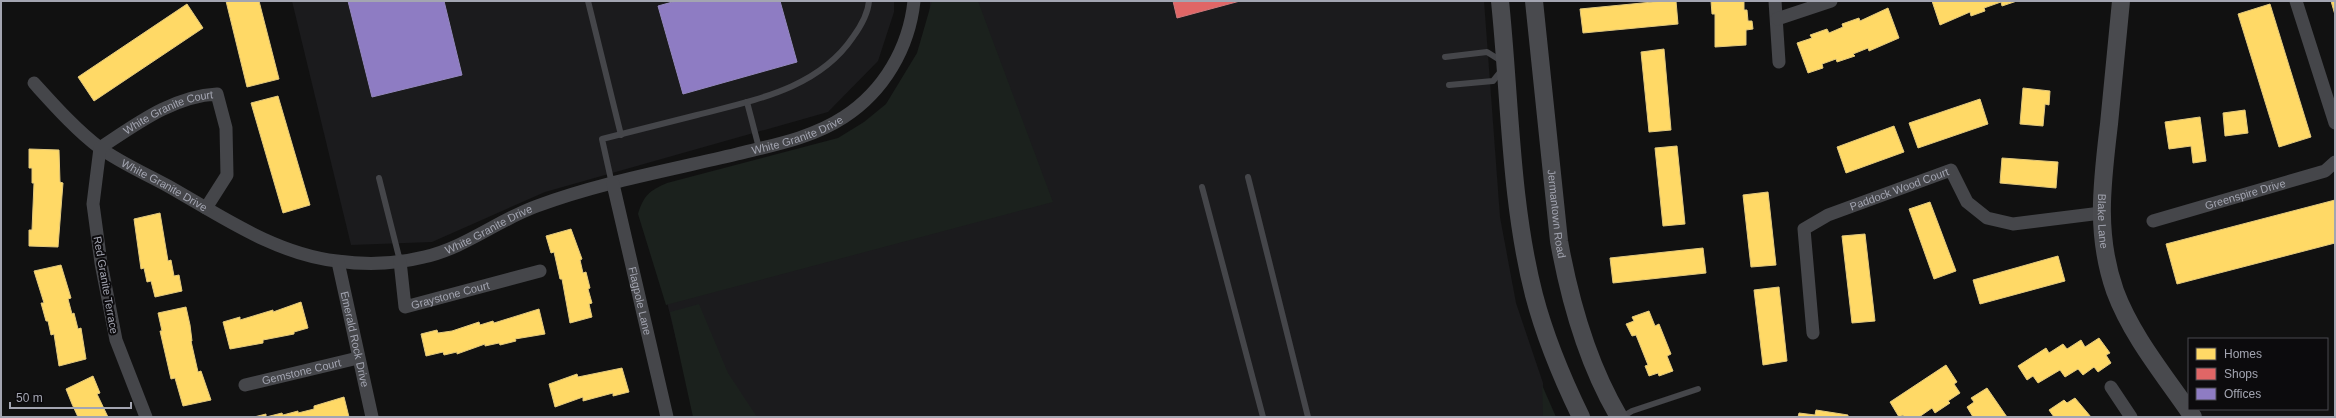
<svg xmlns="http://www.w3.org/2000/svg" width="2336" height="418" viewBox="0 0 2336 418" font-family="Arial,sans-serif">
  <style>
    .built { fill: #1b1b1d }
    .green { fill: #1b211d }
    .homes { fill: #ffd966; stroke: #e3c97c }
    .shops { fill: #e06666; stroke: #ce797c }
    .offices { fill: #8e7cc3; stroke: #9488be }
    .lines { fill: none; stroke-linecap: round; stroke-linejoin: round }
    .lane { stroke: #45464a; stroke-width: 6 }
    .street { stroke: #45464a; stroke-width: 13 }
    .secondary { stroke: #494a4e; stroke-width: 18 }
    .labels { text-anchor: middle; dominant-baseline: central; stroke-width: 4; stroke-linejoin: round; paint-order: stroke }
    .street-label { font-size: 11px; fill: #a3a5b1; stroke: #0c0b0d }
  </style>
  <rect width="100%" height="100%" fill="#111"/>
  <!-- built -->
  <g class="built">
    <path d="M292,1H894V12L878,61L828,112L545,192L432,242L351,245Z"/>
    <path d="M930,1H1484L1500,217L1516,303L1543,383L1544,417H695L646,216L852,140L898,95L929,31Z"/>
  </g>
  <!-- green -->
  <g class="green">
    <path d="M932,1H978L1053,202L666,305L638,214C644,195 649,191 667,183L838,138L864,122L886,104L917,53Z"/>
    <path d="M699,304L728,373L757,417H693L670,312Z"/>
    <path d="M1542,385L1556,417H1543Z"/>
  </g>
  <!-- homes -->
  <g class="homes">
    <path d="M226,1H259L279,79L247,87Z"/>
    <path d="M1663,1H1676L1678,24L1583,33L1580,9Z"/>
    <path d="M1711,1H1744V10H1747L1748,21H1752L1753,29L1746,30V45L1715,47V14H1712Z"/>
    <path d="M1932,1H2017L2002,6L2001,2L1984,8L1985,11L1971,16L1970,12L1940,25Z"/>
    <path d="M2331,1H2335V15Z"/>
    <path d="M187,4L203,28L94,101L78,77Z"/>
    <path d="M2270,4L2311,137L2279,147L2238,14Z"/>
    <path d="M1888,8L1899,38L1869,51L1868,48L1853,54L1855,56L1837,62L1836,59L1822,64L1823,68L1808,73L1797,43L1812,38L1810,35L1827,29L1829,33L1843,27L1842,24L1859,18L1860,21Z"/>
    <path d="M1664,49L1671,130L1649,132L1641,52Z"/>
    <path d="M2023,88L2050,91L2049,105L2045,104L2043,126L2020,124Z"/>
    <path d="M278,96L310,205L283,213L251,103Z"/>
    <path d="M1980,99L1988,124L1918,148L1909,123Z"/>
    <path d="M2245,110L2248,133L2225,136L2223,113Z"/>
    <path d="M2200,117L2206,161L2193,163L2191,146L2169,149L2165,122Z"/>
    <path d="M1894,126L1904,152L1846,173L1837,147Z"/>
    <path d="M1677,146L1685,224L1663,226L1655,148Z"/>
    <path d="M29,149L59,150L60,182L63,183L58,247L29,246V230H32L34,183H32V168H29Z"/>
    <path d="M2002,158L2058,162L2056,188L2000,183Z"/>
    <path d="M1768,192L1776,265L1751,267L1743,195Z"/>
    <path d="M2335,200V243L2177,284L2166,244Z"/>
    <path d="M1930,202L1956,271L1934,279L1909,209Z"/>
    <path d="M160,213L168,261L171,260L174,276L179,275L182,291L155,297L151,281L147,282L144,268L141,269L134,219Z"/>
    <path d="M571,229L582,259L580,260L583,273L586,272L590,288L588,289L592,303L589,304L592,317L570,323L562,279H560L554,252L551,253L546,236Z"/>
    <path d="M1865,234L1875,321L1852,323L1842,236Z"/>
    <path d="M1703,248L1706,273L1613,283L1610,258Z"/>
    <path d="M2058,256L2065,281L1980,304L1973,280Z"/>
    <path d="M61,265L71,298L68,299L72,314L74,313L78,329L81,328L86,359L59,366L54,334L51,335L48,321H46L41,303H44L34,271Z"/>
    <path d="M1779,287L1787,361L1763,365L1754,290Z"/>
    <path d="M301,302L308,328L294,332V334L263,340V343L230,349L223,322L240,317V320L273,310V312Z"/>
    <path d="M186,307L190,325L192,341H191L198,372L201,371L211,400L183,406L175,378L171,379L160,331H162L158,313Z"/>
    <path d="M539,309L545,334L515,339L516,341L500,345L499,343L485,346V344L457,354V352L444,355L443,352L426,356L421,334L437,330L438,333L452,331L479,322L480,325L493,321L494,323Z"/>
    <path d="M1649,311L1655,326L1659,324L1671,354L1667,356L1673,371L1659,376L1658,373L1649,376L1645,366L1648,365L1636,335L1632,336L1626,324L1634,321L1632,317Z"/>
    <path d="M2099,338L2110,353L2106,355L2111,363L2098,372L2094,367L2083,375L2078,369L2065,377L2060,370L2038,383L2033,376L2027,380L2018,366L2046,348L2049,353L2063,344L2067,349L2081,340L2085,347Z"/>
    <path d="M1946,365L1957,382L1954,384L1960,393L1948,401L1950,403L1935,413L1932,408L1919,417H1904L1903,415L1899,417L1890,402Z"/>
    <path d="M622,368L629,392L613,396V393L583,401V397L555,407L549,384L577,374L578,377Z"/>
    <path d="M93,376L100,393L97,394L108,417H78L72,404L66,389Z"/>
    <path d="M1987,388L2007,417H1973L1967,407L1974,402L1971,398Z"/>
    <path d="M344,397L349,417H254L266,414V417L282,413L283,415L298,411V413L314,409V406Z"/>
    <path d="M2075,398L2091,417H2054L2049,410L2064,400L2067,403Z"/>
    <path d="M1816,410L1848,415V417H1798L1799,413L1815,415Z"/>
  </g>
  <!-- shops -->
  <path class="shops" d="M1173,1H1240L1177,18Z"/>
  <!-- offices -->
  <g class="offices">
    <path d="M348,1H444L462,75L372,97Z"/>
    <path d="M676,1H780L797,62L683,94L658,6Z"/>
  </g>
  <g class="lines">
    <!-- lane -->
    <g class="lane">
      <path d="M588,1L621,135"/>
      <path d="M1445,57L1487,52L1503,62"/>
      <path d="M1449,85L1493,81L1502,70"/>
      <path d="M747,102L759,148"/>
      <path d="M1248,177L1308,417"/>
      <path d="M379,178L400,261"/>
      <path d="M612,184L602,139C634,131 665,123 697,115C754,100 818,89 853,37C861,26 868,14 869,1"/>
      <path d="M1202,187L1263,417"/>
      <path d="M1622,417L1632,411L1698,389"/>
    </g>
    <!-- street -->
    <g class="street">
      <path d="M1775,1L1779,62"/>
      <path d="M2296,1L2335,123"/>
      <path d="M1777,19L1831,1"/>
      <path id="s1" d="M34,83C54,105 76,130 100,148C121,163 146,174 168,186C221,216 275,254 337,261C365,265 396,264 424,257C465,248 498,220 537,206C601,182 671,170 737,154C774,145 812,138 844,117C884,91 909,48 914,1"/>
      <path id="s2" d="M613,184L667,417"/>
      <path id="s3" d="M2153,221L2325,171L2335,162"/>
      <path id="s4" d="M400,261L405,307L540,271"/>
      <path id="s5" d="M338,262L372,417"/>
      <path id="s6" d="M1813,333L1804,229L1828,215L1951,170L1967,202L1987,218L2013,224L2101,213"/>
      <path id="s7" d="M245,385L358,358"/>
      <path d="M2111,387L2131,417"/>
      <path id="s8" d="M146,417L116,340L101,263L93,204L100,148C135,125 173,96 217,94L226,128L227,175L206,208"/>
    </g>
    <!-- secondary -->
    <g class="secondary">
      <path d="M1500,1C1510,97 1510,202 1534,295C1545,337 1562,378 1581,417"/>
      <path id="s9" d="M1534,1L1559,241C1570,302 1587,363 1619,417"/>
      <path id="s10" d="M2121,1C2117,42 2113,83 2109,124C2102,183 2095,234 2115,291C2132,337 2166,377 2193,417"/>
    </g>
  </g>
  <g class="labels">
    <!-- street labels -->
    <g class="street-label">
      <text stroke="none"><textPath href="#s8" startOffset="355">White Granite Court</textPath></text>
      <text stroke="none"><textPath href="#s1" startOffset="839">White Granite Drive</textPath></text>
      <text stroke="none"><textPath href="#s1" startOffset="167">White Granite Drive</textPath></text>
      <text stroke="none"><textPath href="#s6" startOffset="208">Paddock Wood Court</textPath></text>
      <text stroke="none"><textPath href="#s3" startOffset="96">Greenspire Drive</textPath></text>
      <text stroke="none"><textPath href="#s9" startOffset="214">Jermantown Road</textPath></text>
      <text stroke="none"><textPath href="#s10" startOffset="221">Blake Lane</textPath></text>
      <text stroke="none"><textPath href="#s1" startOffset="515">White Granite Drive</textPath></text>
      <text transform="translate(106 285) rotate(80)">Red Granite Terrace</text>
      <text stroke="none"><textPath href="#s4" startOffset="93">Graystone Court</textPath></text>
      <text stroke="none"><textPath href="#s2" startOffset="120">Flagpole Lane</textPath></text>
      <text stroke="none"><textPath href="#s5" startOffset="79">Emerald Rock Drive</textPath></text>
      <text stroke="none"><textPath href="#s7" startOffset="58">Gemstone Court</textPath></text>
    </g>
  </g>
  <!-- border -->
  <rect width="2336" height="418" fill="none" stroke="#a3a5b1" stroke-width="4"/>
  <!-- legend -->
  <rect x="2188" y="338" width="140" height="72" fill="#0c0b0d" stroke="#48494f"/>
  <rect x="2196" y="348" width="20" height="12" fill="#ffd966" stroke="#48494f"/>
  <text x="2224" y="358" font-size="12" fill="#a3a5b1">Homes</text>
  <rect x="2196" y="368" width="20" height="12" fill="#e06666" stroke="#48494f"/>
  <text x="2224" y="378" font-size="12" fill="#a3a5b1">Shops</text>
  <rect x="2196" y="388" width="20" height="12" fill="#8e7cc3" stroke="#48494f"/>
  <text x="2224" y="398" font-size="12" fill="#a3a5b1">Offices</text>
  <!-- scale -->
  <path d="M10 402v6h121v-6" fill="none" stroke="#a3a5b1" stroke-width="2"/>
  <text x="16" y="402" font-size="12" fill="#a3a5b1" stroke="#0c0b0d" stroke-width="3" paint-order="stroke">50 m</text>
</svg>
